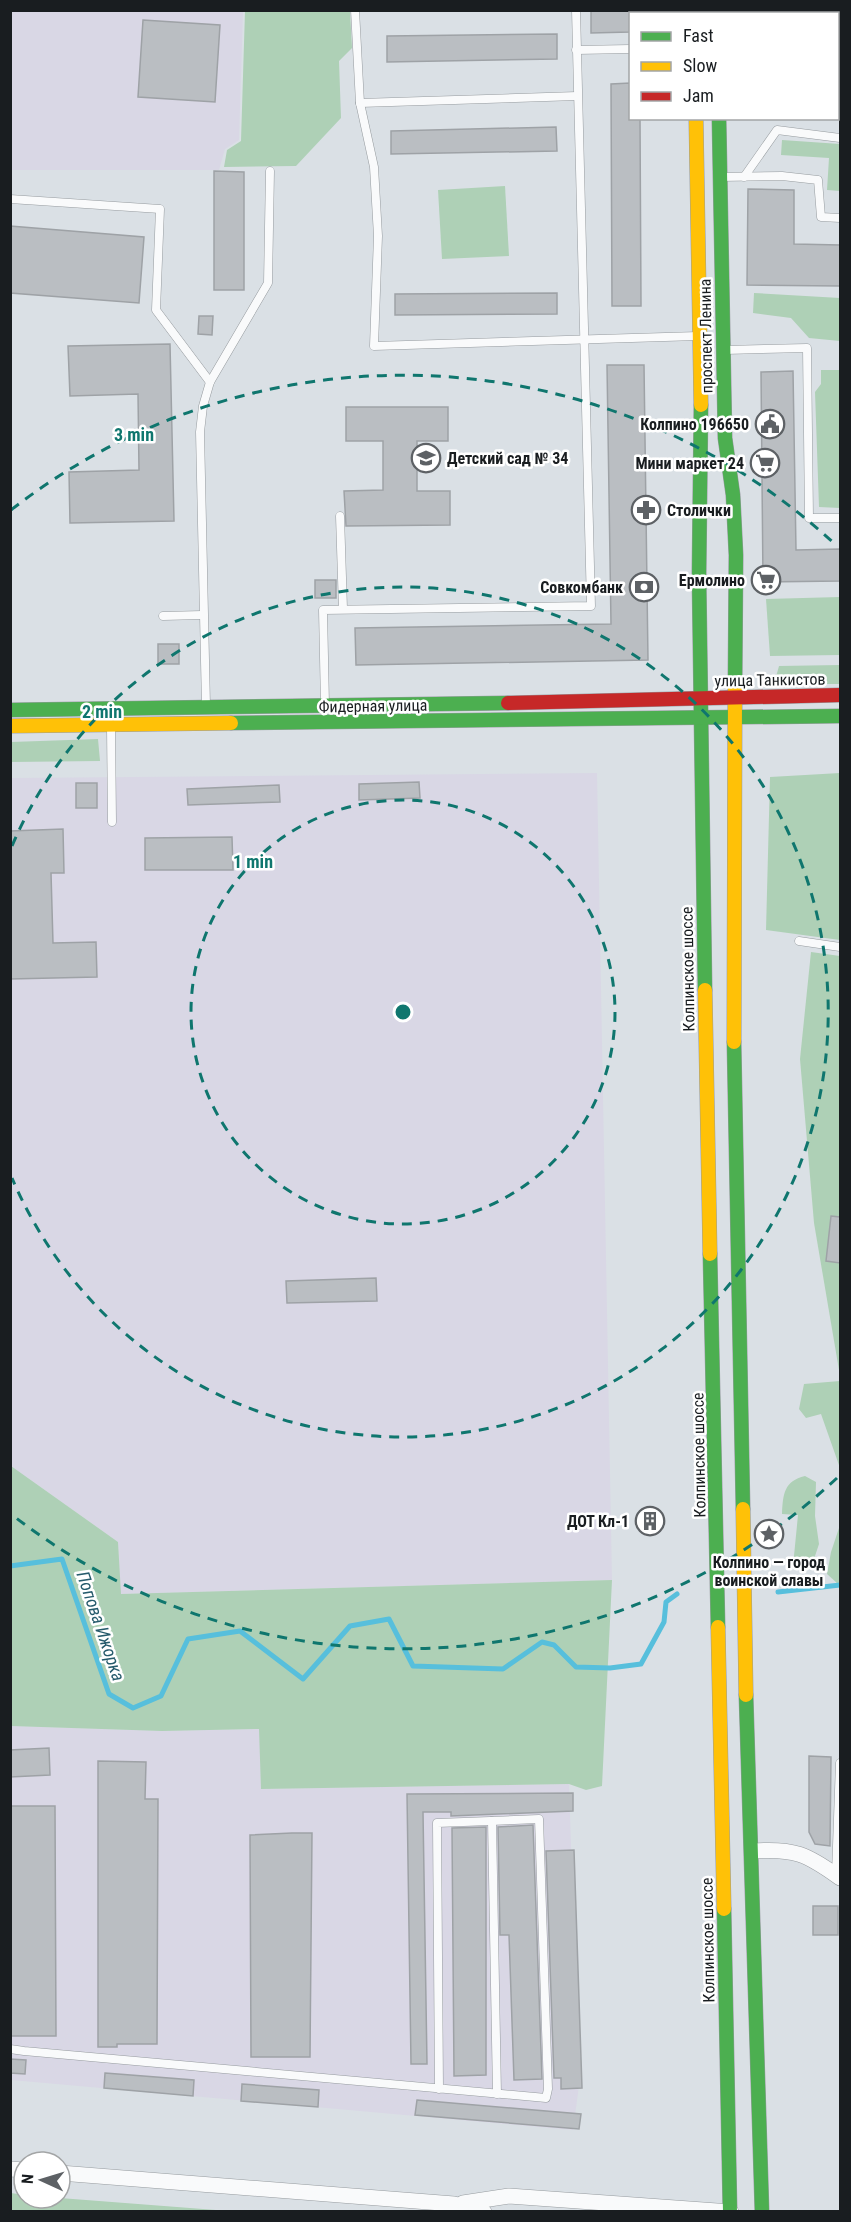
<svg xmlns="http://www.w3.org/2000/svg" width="851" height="2222" viewBox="0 0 851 2222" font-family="'Roboto Condensed',sans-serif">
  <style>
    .industrial { fill: #d9d7e5 }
    .green { fill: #aed0b6 }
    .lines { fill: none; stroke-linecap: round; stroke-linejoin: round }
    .stream { stroke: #57bfdc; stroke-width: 5 }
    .building { fill: #babec2; stroke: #9ea2a6; stroke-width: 1.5 }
    .lane-casing { stroke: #969b9f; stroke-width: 9 }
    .street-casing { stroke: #969b9f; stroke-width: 16 }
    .fast-casing { stroke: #969b9f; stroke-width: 15 }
    .slow-casing { stroke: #969b9f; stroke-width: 15 }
    .jam-casing { stroke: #969b9f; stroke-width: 15 }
    .lane { stroke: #f9fafb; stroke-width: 8 }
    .street { stroke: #f9fafb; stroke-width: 15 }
    .fast { stroke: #4caf50; stroke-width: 14 }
    .slow { stroke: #ffc107; stroke-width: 14 }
    .jam { stroke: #c62828; stroke-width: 14 }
    .ring { fill: none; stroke: #0f766e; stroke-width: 3; stroke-dasharray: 10 8 }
    .labels { text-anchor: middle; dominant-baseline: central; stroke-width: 5; stroke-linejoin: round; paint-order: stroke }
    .street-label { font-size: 16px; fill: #191d20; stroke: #fff }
    .poi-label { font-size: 16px; font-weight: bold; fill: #191d20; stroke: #fff; text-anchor: end }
    .water-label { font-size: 18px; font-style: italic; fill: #265b6c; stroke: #fff }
    .centre { fill: #0f766e; stroke: #fff; stroke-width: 3 }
    .ring-label { font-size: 18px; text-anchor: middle; font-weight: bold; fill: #0f766e; stroke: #fff; stroke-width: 5; stroke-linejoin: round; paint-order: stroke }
  </style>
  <rect width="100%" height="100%" fill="#dae0e5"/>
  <!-- industrial -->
  <g class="industrial">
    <path d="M10,11H243L239,140L225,149L219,170H11Z"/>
    <path d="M597,773L612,1580L120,1594L118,1542L11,1466V778Z"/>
    <path d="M11,1726L162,1731L260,1729L261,1789L569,1784L579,2086L573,2130L11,2080Z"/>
  </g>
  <!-- green -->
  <g class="green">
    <path d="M245,11H350L352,48L339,61L341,118L296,166L224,167L227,150L241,141Z"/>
    <path d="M782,140L840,144V191L827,190L829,158L781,155Z"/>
    <path d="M505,186L509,256L442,259L438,190Z"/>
    <path d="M754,293L840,298V341L809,338L791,318L753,313Z"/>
    <path d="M821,370H840V508L819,507L815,392L821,384Z"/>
    <path d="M840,597V655L770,656L766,599Z"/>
    <path d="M840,665V684H774L779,666Z"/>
    <path d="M98,739L100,761L11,762V742Z"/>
    <path d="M840,773V940L766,930L770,777Z"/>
    <path d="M811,952L840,956V1376L814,1223L800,1059Z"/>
    <path d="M840,1381V1468L821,1414L806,1418L799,1409L804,1384Z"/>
    <path d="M11,1466L118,1542L121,1594L612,1580L602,1786L586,1790L569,1784L261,1789L259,1729L162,1731L11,1726Z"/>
    <path d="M805,1476L816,1482L815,1516L819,1544L811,1568L803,1571L793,1566L798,1515L782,1514C783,1494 784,1481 805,1476Z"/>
    <path d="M840,1525V1584H838L827,1574L831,1552Z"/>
    <path d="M11,2193L24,2195V2198H60L229,2211H11Z"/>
  </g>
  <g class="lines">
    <!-- stream -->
    <g class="stream">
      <path d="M10,1566L62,1559L109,1694L133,1708L161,1696L188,1639L240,1631L303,1679L350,1626L389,1619L413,1666L503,1669L542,1642L554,1645L576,1667L610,1668L641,1664L664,1622L666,1602L677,1594"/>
      <path d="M778,1592L840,1585"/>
    </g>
  </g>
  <!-- building -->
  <g class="building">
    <path d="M591,10H630V32L591,33Z"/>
    <path d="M143,20L220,25L215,102L138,97Z"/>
    <path d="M557,34V59L387,62V36Z"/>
    <path d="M630,83V118H640L641,306H612L611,84Z"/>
    <path d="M556,127L557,151L391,154V131Z"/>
    <path d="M214,171L244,172V290H214Z"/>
    <path d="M748,189L794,190V244L840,245V286L747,285Z"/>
    <path d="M10,226L144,237L139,303L10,293Z"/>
    <path d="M557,293V314L395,315V294Z"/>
    <path d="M199,316H213L212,335L198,334Z"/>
    <path d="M170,344L174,521L70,523L69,472L139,470L138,394L70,396L68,346Z"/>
    <path d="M607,365H644L648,660L356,665L355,628L611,624Z"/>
    <path d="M793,371L796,550L840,549V581L763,582L761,372Z"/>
    <path d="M346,407H448V441H417V491H450V525L346,526L344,491L383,490V441H346Z"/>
    <rect x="315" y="580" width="21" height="18"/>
    <rect x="158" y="644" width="21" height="20"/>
    <path d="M419,782L420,798L359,800V784Z"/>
    <rect x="76" y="783" width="21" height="25"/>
    <path d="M279,785L280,802L188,805L187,789Z"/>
    <path d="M63,829L64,873H51L53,943L96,942L97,977L10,979V831Z"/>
    <path d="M232,837L233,870H145V838Z"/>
    <path d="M831,1216L840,1217V1263L826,1261Z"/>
    <path d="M376,1278L377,1301L287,1303L286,1281Z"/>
    <path d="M649,1511L660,1518L652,1532L640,1524Z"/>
    <path d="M49,1748L50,1775L10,1777V1750Z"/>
    <path d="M809,1756L831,1757L830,1846L815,1844L809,1832Z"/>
    <path d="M98,1761L146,1762L145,1799H158L157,2044H117V2047H98Z"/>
    <path d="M573,1793V1811L451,1816V1812H423L427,2064H411L407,1794Z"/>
    <path d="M10,1806H55L56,2036H10Z"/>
    <path d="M533,1825L542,2079L514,2080L509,1935H500L498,1827Z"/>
    <path d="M486,1827V2075L454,2076L452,1828Z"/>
    <path d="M292,1833H312L310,2057H251L250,1835Z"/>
    <path d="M574,1850L582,2088L561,2089V2078H554L546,1851Z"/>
    <rect x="813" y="1906" width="25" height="29"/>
    <path d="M10,2059L26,2060L25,2074L10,2073Z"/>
    <path d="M105,2073L194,2080L193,2096L104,2088Z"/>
    <path d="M242,2084L319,2090L318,2107L241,2101Z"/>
    <path d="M417,2100L581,2114L579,2129L415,2115Z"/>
  </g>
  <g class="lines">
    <!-- lane casing -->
    <g class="lane-casing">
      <g id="lane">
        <path d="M355,10L360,103L374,167L378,236L374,346L698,336"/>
        <path d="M810,10V14"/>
        <path d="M576,50L630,49"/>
        <path d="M838,52H840"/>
        <path d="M360,103L577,96"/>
        <path d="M721,177L782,176L818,180L821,217L840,218"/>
        <path d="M744,177L777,130L840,138"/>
        <path d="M10,199L160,209L156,310L210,382"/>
        <path d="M725,350L807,348L809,518H840"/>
        <path d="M340,516L343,609"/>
        <path d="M163,616L202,615"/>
        <path d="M325,705L323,610L591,606L576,10"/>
        <path d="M206,706L200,432L203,406L210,382L268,283L270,171"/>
        <path d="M111,727L112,822"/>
        <path d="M799,941L840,947"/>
        <path d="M492,1821L497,2094"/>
        <path d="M836,1874L840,1763"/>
        <path d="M10,2049L24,2051L546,2098L548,2089L539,1819L437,1823L439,2089"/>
      </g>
    </g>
    <!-- street casing -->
    <g class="street-casing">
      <g id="street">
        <path d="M753,1851C794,1848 807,1854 840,1878"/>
        <path d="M10,2169L24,2170"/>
        <path d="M60,2173L454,2204L484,2212"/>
        <path d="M463,2203L509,2196L731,2212"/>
      </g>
    </g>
    <!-- fast casing -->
    <g class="fast-casing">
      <g id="fast">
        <path d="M694,10V14"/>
        <path d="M719,118L725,438L733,495L736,555L735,687"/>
        <path d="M701,405L699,576L705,990"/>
        <path d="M10,710L508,703"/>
        <path d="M231,723L840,716"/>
        <path d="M734,1042L743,1509"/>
        <path d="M710,1254L718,1627"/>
        <path d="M746,1695L762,2212"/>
        <path d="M724,1909L730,2212"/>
      </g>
    </g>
    <!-- slow casing -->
    <g class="slow-casing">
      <g id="slow">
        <path d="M717,10V14"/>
        <path d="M696,118L701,405"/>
        <path d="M10,726L231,723"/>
        <path d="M705,990L710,1254"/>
        <path d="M734,1042L735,687"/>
        <path d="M743,1509L746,1695"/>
        <path d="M718,1627L724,1909"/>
      </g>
    </g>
    <!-- jam casing -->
    <g class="jam-casing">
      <path id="jam" d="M508,703L840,695"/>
    </g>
    <!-- lane -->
    <use href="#lane" class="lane"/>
    <!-- street -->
    <use href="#street" class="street"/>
    <!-- fast -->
    <use href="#fast" class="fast"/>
    <!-- slow -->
    <use href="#slow" class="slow"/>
    <!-- jam -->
    <use href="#jam" class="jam"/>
  </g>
  <!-- distance rings -->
  <g class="ring">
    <circle cx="403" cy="1012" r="212"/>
    <path d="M12 846A425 425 0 1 1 12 1178"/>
    <path d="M837 1478A637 637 0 0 1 11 1514M11 510A637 637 0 0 1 837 546"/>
  </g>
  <!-- icons -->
  <defs>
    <g id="civic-ring" transform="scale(1.5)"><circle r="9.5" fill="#fff" stroke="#5d6165" stroke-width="1.5"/><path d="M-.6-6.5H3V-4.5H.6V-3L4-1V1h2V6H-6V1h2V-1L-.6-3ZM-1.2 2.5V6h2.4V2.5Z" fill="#5d6165"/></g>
    <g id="school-ring" transform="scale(1.5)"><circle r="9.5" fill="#fff" stroke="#5d6165" stroke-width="1.5"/><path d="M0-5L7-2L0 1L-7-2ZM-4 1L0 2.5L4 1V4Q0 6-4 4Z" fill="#5d6165"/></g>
    <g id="supermarket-ring" transform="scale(1.5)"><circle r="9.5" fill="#fff" stroke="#5d6165" stroke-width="1.5"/><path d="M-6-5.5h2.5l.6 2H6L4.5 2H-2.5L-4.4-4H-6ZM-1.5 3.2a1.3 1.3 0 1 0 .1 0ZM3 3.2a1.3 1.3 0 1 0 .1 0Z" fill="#5d6165"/></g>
    <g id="pharmacy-ring" transform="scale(1.5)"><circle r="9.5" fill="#fff" stroke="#5d6165" stroke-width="1.5"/><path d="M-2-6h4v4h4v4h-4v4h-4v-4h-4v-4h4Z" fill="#5d6165"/></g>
    <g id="bank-ring" transform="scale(1.5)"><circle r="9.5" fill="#fff" stroke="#5d6165" stroke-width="1.5"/><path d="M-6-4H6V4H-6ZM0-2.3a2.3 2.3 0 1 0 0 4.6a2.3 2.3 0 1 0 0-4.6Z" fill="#5d6165"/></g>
    <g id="building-ring" transform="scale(1.5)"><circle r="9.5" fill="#fff" stroke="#5d6165" stroke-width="1.5"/><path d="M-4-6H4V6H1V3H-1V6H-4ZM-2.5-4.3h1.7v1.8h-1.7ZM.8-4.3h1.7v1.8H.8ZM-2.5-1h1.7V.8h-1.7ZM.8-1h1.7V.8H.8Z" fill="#5d6165"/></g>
    <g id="sight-ring" transform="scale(1.5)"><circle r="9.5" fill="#fff" stroke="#5d6165" stroke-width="1.5"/><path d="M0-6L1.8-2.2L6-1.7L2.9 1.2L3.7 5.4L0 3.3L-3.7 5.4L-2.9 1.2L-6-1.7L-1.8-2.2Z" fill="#5d6165"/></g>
  </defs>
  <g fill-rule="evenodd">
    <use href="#civic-ring" x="770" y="424"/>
    <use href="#school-ring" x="426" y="458"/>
    <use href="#supermarket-ring" x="765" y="463"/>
    <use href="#pharmacy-ring" x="646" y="510"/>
    <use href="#supermarket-ring" x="766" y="580"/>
    <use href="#bank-ring" x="644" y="587"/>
    <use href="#building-ring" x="650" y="1521"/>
    <use href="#sight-ring" x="769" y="1534"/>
  </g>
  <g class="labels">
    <!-- street labels -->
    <g class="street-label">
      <text transform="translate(706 336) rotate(-91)">проспект Ленина</text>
      <text transform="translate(770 680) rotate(-1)">улица Танкистов</text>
      <text transform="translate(373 706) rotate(-1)">Фидерная улица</text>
      <text transform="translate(688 969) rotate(-91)">Колпинское шоссе</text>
      <text transform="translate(699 1455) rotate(-91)">Колпинское шоссе</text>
      <text transform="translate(708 1940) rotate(-91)">Колпинское шоссе</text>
    </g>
    <!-- poi labels -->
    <g class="poi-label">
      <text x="749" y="424">Колпино 196650</text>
      <text x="447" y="458" text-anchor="start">Детский сад № 34</text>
      <text x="744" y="463">Мини маркет 24</text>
      <text x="667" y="510" text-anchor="start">Столички</text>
      <text x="745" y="580">Ермолино</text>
      <text x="623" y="587">Совкомбанк</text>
      <text x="629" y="1521">ДОТ Кл-1</text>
      <text x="769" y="1562" text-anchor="middle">Колпино — город<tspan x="769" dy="18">воинской славы</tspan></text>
    </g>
    <!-- water labels -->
    <g class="water-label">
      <text transform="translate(101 1626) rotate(71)">Попова Ижорка</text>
    </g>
  </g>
  <circle cx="403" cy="1012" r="9" class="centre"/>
  <g class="ring-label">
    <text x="134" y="441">3 min</text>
    <text x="102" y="718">2 min</text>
    <text x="253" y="868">1 min</text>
  </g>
  <!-- border -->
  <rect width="851" height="2222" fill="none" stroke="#191d20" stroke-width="24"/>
  <!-- legend -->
  <rect x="629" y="12" width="210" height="108" fill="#ffffff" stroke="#a3a5a6" stroke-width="1.5"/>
  <rect x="641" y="32" width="30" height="9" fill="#4caf50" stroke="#a3a5a6" stroke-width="1.5"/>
  <text x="683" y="42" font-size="18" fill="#191d20">Fast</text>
  <rect x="641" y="62" width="30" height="9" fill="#ffc107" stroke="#a3a5a6" stroke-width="1.5"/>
  <text x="683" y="72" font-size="18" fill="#191d20">Slow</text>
  <rect x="641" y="92" width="30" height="9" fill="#c62828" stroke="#a3a5a6" stroke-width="1.5"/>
  <text x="683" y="102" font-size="18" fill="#191d20">Jam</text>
  <!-- north arrow -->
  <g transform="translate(42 2180) rotate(274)"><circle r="28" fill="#ffffff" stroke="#a3a5a6" stroke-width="1.5"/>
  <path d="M0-4.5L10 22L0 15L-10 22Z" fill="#5d6165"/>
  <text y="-9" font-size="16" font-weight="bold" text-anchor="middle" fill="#191d20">N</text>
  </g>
</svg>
